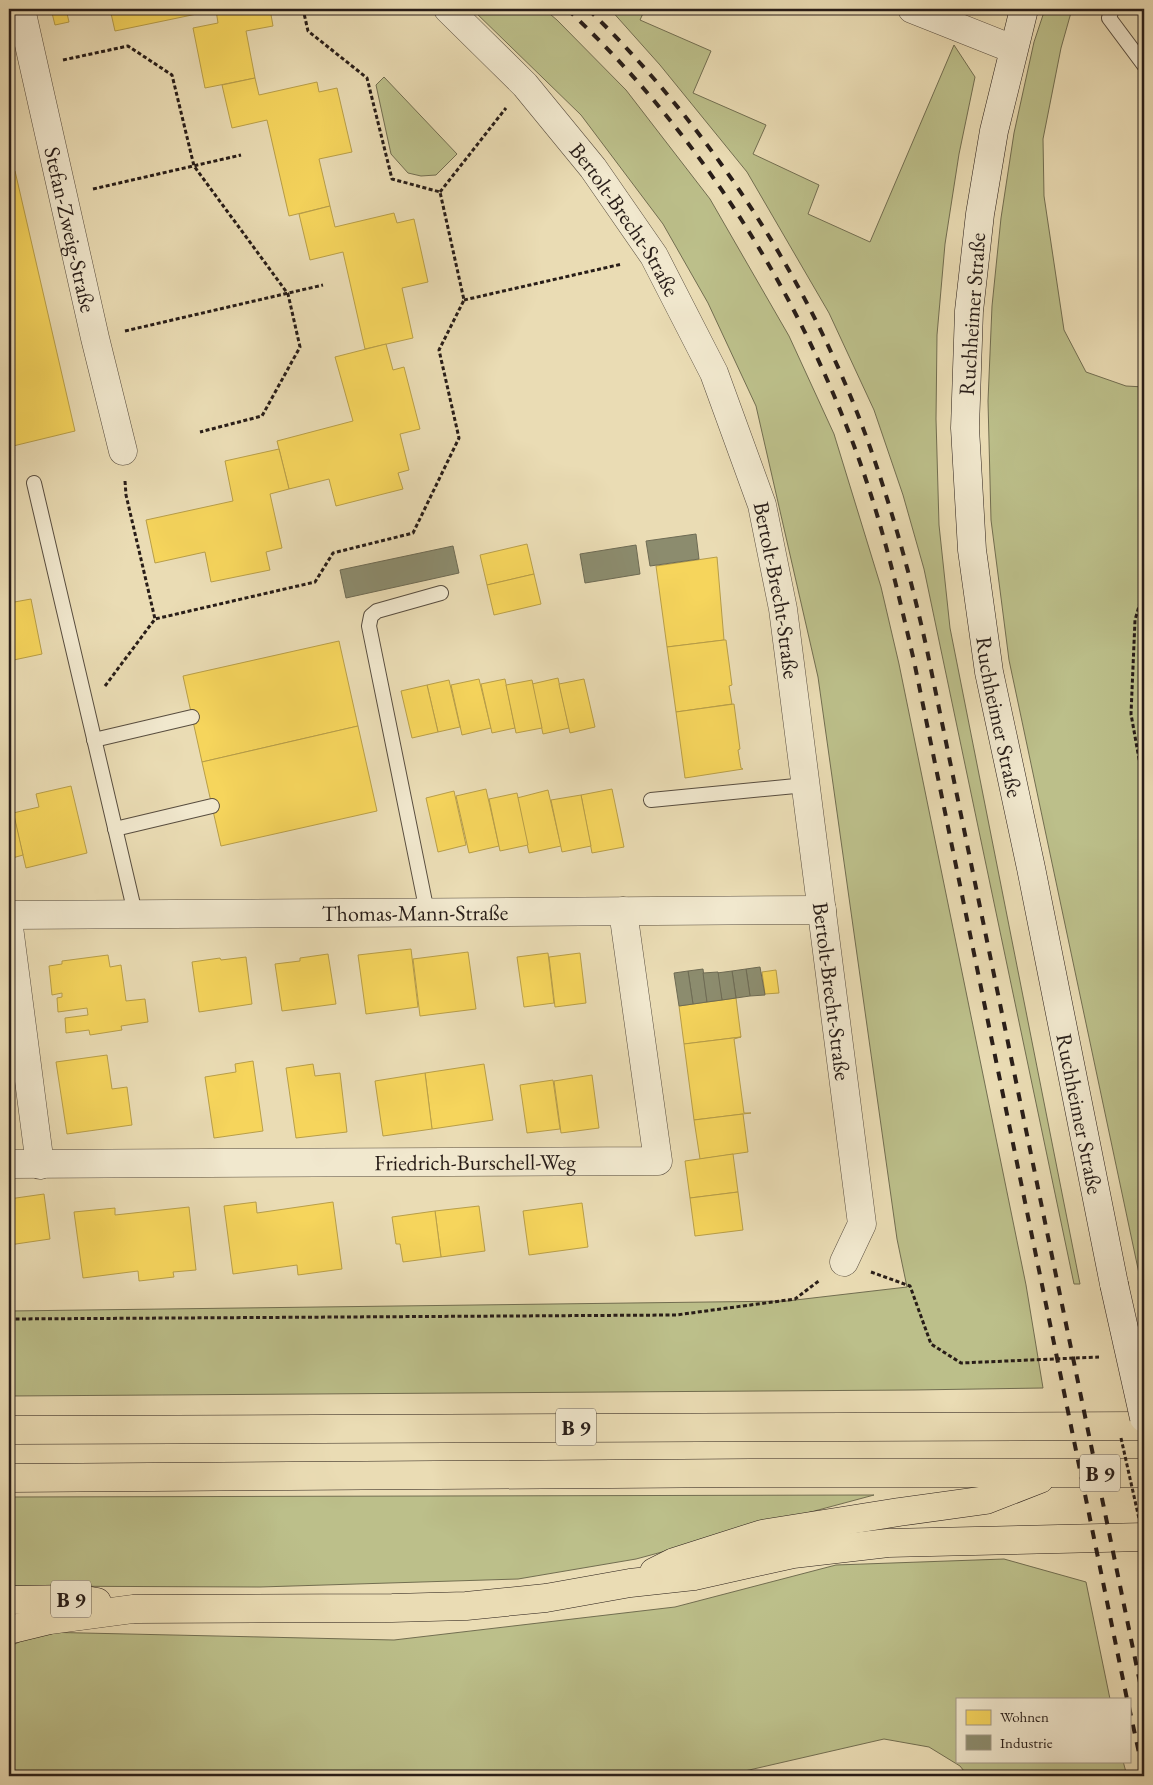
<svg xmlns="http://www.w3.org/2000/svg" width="1153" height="1785" viewBox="0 0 1153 1785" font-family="'EB Garamond',serif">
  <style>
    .green { fill: #bcbf8a; stroke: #726e51 }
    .homes { fill: #f6d55c; stroke: #b89e48 }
    .industry { fill: #8c8c6e; stroke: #6e6b54 }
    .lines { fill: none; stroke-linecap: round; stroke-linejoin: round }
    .lane-casing { stroke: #584d3f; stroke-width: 16 }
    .street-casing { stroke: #584d3f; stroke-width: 29 }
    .secondary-casing { stroke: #281d18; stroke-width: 29 }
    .highway-casing { stroke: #281d18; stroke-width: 29 }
    .path { stroke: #281d18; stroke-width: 3; stroke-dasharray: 4 2.5; stroke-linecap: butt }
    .lane { stroke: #f1e8ce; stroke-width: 14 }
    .street { stroke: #f1e8ce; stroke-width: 28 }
    .secondary { stroke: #f1e8ce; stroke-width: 28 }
    .highway { stroke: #eadcb4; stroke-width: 28 }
    .rail { stroke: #281d18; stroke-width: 4; stroke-dasharray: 9 9; stroke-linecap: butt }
    .secondary-bridge-casing { stroke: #281d18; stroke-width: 29; stroke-linecap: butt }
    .path-bridge { stroke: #281d18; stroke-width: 3; stroke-dasharray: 4 2.5; stroke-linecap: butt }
    .secondary-bridge { stroke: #f1e8ce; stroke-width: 28 }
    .labels { text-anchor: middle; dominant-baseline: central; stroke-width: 5; stroke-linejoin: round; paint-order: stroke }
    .shield { fill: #f1e8ce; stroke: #645a4f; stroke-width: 1 }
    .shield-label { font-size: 21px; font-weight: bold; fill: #281d18 }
    .street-label { font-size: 22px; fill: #281d18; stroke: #f1e8ce }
  </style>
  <rect width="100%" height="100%" fill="#eadcb4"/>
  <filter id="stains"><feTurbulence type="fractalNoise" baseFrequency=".004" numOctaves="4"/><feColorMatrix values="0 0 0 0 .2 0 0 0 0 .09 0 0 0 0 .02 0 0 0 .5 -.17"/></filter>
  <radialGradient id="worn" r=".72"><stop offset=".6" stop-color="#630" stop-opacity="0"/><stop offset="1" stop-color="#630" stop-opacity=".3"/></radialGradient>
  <!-- green -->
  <g class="green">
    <path d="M472,9H544L557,20L626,90L710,199L789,336L834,434L881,587L899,664L1026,1285L1043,1388L913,1390L9,1396V1311L787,1301L907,1287L897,1239L818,677L756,406L708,303L663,224L581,115Z"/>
    <path d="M610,9H645L640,20L711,51L693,93L766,125L753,154L819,185L808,214L870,242L954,45L975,77L959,154L945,244L937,335L936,419L939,525L950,628L1080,1284H1074L924,569L903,495L874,410L829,313L747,172L660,65Z"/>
    <path d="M1045,9H1072L1061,48L1043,139L1044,196L1064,330L1086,372L1126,386L1144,387V1297L1009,660L991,520L988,401L992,306L1001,218L1014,133L1034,42Z"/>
    <path d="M384,77L457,154L436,175L421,176L408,173L391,154L376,85Z"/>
    <path d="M874,1495L636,1559L518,1579L260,1587L9,1586V1497Z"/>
    <path d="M1004,1559L1086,1582L1110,1699H957V1761H1123L1127,1776H968L960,1766L929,1747L884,1739L723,1776H9V1647L39,1632L394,1640L675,1607L836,1565Z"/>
  </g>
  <!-- homes -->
  <g class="homes">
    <path d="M51,9H66L69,22L55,25Z"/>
    <path d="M110,9H270L273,26L246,31L255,78L205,88L193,28L218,23L216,10L115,31Z"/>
    <path d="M255,78L259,95L317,82L319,92L337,88L352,152L319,159L330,206L289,216L267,120L232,128L222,85Z"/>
    <path d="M15,171L75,431L9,447V172Z"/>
    <path d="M330,206L335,227L394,213L397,223L414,219L428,282L402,288L413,338L365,349L343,252L310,260L299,214Z"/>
    <path d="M386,344L393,370L404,367L420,429L400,434L409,470L398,473L403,489L336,506L329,479L289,489L277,441L353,421L335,357Z"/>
    <path d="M279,449L289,489L270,494L282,548L266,552L270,570L211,582L205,552L155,563L146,520L233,501L225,461Z"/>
    <path d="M527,544L534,574L487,585L480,555Z"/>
    <path d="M717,557L724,640L667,647L656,566Z"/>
    <path d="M534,574L541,604L494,615L487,585Z"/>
    <path d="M31,599L42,654L9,661V603Z"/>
    <path d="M724,640H726L732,685L729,686L732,704L676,712L667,647Z"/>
    <path d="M339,641L358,726L202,762L183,676Z"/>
    <path d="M558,678L569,728L543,734L532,684Z"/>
    <path d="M479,679L491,728L462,735L451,685Z"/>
    <path d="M505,679L515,728L492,733L481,684Z"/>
    <path d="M584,679L595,727L570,733L559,684Z"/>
    <path d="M449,680L460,727L438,732L427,685Z"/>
    <path d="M532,680L542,728L516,733L506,685Z"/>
    <path d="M427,685L438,732L412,738L401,691Z"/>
    <path d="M734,704L740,749L738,750L741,768L743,769L685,778L676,712Z"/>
    <path d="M358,726L377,811L221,846L202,762Z"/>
    <path d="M71,786L87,853L26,868L13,813L39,807L36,794Z"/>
    <path d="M486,789L499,846L469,853L456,796Z"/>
    <path d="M612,789L624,847L592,853L581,795Z"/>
    <path d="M548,790L561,846L529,853L517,798Z"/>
    <path d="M454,791L466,845L438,852L426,798Z"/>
    <path d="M9,793L23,855L9,859Z"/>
    <path d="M517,793L528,845L500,851L489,799Z"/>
    <path d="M581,795L591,846L562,852L551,800Z"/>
    <path d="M411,949L418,1007L366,1014L358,955Z"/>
    <path d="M468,952L476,1009L420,1016L413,959Z"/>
    <path d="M548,953L554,1003L524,1007L517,957Z"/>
    <path d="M580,953L586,1003L555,1007L549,957Z"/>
    <path d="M328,954L336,1004L282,1011L275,964L300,961V958Z"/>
    <path d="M108,955L110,967L121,965L126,1001L145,999L148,1022L121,1026L122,1030L90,1035L89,1030L66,1033L65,1018L88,1015L87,1008L58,1012L57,998L62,997V993L52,995L49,966L62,964V961Z"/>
    <path d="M246,957L252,1004L199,1012L192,962L220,958L221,960Z"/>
    <path d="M776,970L779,993L765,994L762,972Z"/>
    <path d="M736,998L741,1037L684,1044L679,1006Z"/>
    <path d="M741,1037L734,1039L744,1113H751L694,1120L684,1044Z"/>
    <path d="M107,1055L112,1089L127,1087L132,1125L67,1134L56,1062Z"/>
    <path d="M253,1061L263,1131L214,1138L205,1077L236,1072L235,1064Z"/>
    <path d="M313,1064L315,1076L340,1073L347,1132L296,1138L286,1068Z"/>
    <path d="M484,1064L493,1120L432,1129L425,1073Z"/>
    <path d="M425,1073L432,1129L383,1136L375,1081Z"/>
    <path d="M592,1075L599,1128L561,1133L554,1081Z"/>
    <path d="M553,1080L560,1129L527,1133L520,1085Z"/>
    <path d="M743,1114L748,1152L700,1159L694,1120Z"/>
    <path d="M733,1154L738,1192L690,1198L685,1161Z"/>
    <path d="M738,1192L743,1230L695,1236L690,1198Z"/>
    <path d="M44,1194L50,1239L9,1245V1199Z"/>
    <path d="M256,1202L257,1213L333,1202L342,1269L298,1275L297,1265L233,1274L224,1206Z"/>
    <path d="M582,1203L588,1247L529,1255L523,1211Z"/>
    <path d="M479,1206L485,1251L441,1257L435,1211Z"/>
    <path d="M189,1207L196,1270L173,1272L174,1277L139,1281L138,1271L83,1278L74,1212L115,1208V1215Z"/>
    <path d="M435,1211L441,1257L403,1262L400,1244H396L392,1217Z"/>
  </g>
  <!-- industry -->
  <g class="industry">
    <path d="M696,534L699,559L650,566L646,541Z"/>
    <path d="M636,545L640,574L585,583L580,554Z"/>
    <path d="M453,546L459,573L346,598L340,570Z"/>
    <path d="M760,967L765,995L750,996L746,969Z"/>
    <path d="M703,969L707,1002L693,1004L688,971Z"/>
    <path d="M746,969L750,996L736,998L732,971Z"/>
    <path d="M688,971L693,1004L679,1006L674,973Z"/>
    <path d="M732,971L736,998L722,1000L717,973Z"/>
    <path d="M718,972L722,1000L707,1002L703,973Z"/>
  </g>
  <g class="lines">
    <!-- lane casing -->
    <g class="lane-casing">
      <g id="lane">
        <path d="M1112,9L1109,18L1144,65"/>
        <path d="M34,483L135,913"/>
        <path d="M94,740L192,717"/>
        <path d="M651,800L806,785"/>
        <path d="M115,829L212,806"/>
        <path d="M427,912L369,626L371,616L377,611L441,593"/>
      </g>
    </g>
    <!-- street casing -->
    <g class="street-casing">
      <g id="street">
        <path id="s1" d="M21,9L95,338L123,451"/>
        <path id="s2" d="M448,9L525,85L593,168L654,256L714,373L762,505L783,609L862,1224L844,1262"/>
        <path d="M912,9L1013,49"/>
        <path id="s3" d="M9,915L822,910"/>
        <path d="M9,927L40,1165"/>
        <path id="s4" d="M9,1164L658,1161L623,911"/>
      </g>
    </g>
    <!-- secondary casing -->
    <g class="secondary-casing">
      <g id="secondary">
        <path id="s5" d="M1024,9L994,131L980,214L969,311L965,428L972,550L989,672L1031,868L1114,1284"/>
      </g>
    </g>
    <!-- highway casing -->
    <g class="highway-casing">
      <g id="highway">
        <path d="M9,1430L1144,1426"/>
        <path d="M9,1478L751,1473H1144"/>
        <path d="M654,1572L674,1562L762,1534L899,1512L986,1500L1040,1479"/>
        <path d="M9,1600L79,1599L97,1602"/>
        <path d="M9,1630L50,1620L133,1609L392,1608L466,1606L546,1598L630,1583L694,1576L793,1554L888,1543L1144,1537"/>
      </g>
    </g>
    <!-- path -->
    <g class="path">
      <path d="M63,60L128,46L172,75L194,166L288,294L300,347L262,416L200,432"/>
      <path d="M93,189L241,155"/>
      <path d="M440,192L506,108"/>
      <path d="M464,300L622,264"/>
      <path d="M125,331L323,285"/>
      <path d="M125,481L126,495L155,619"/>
      <path d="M1144,589L1135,620L1131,714L1144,787"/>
      <path d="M105,686L155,619L315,582L333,553L413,533L459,438L439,350L464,300L440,192L392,179L367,78L308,31L303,9"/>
      <path d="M871,1272L910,1286L931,1344L961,1363L1099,1357"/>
      <path d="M9,1319L676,1315L795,1299L820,1280"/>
    </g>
    <!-- lane -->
    <use href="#lane" class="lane"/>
    <!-- street -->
    <use href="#street" class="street"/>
    <!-- secondary -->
    <use href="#secondary" class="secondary"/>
    <!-- highway -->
    <use href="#highway" class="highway"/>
    <!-- rail -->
    <g class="rail">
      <path d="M567,9C700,133 802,296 862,468C884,531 899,596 914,661L1127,1699"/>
      <path d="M588,9C712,129 814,287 871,450C894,516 912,582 927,650L1144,1702"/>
      <path d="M1129,1707L1144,1776"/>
    </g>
    <!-- secondary-bridge casing -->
    <g class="secondary-bridge-casing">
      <path id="secondary-bridge" d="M1114,1284L1144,1418"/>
    </g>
    <!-- path-bridge -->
    <path class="path-bridge" d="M1121,1438L1144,1541"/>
    <!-- secondary-bridge -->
    <use href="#secondary-bridge" class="secondary-bridge"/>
  </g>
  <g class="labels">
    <!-- shield labels -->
    <g class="shield">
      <rect x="556" y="1408.5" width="40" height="37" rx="4"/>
      <rect x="1080" y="1454.5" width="40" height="37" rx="4"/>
      <rect x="51" y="1580.5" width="40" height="37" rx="4"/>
    </g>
    <g class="shield-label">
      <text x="576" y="1427">B 9</text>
      <text x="1100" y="1473">B 9</text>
      <text x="71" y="1599">B 9</text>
    </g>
    <!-- street labels -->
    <g class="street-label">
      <text stroke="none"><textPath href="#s2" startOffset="276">Bertolt-Brecht-Straße</textPath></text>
      <text stroke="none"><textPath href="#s1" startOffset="226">Stefan-Zweig-Straße</textPath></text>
      <text transform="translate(972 314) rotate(-86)">Ruchheimer Straße</text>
      <text stroke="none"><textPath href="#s2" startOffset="681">Bertolt-Brecht-Straße</textPath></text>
      <text stroke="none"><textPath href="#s5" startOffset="716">Ruchheimer Straße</textPath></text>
      <text stroke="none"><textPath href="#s3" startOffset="406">Thomas-Mann-Straße</textPath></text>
      <text stroke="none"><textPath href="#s2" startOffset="1086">Bertolt-Brecht-Straße</textPath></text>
      <text stroke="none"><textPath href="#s5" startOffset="1121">Ruchheimer Straße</textPath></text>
      <text stroke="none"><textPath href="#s4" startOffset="466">Friedrich-Burschell-Weg</textPath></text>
    </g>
  </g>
  <!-- margin -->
  <rect width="1153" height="1785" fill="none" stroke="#eadcb4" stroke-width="30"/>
  <rect x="10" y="10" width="1133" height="1765" fill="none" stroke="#281d18" stroke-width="2.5"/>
  <rect x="15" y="15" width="1123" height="1755" fill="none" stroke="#281d18"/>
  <!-- legend -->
  <rect x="956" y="1698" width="175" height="65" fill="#f1e8ce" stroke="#a19785"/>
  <rect x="966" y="1710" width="25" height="15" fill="#f6d55c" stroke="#a19785"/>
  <text x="1000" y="1722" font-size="15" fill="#281d18">Wohnen</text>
  <rect x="966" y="1735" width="25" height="15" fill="#8c8c6e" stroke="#a19785"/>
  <text x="1000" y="1748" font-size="15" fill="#281d18">Industrie</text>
  <rect width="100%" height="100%" filter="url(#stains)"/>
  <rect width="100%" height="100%" fill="url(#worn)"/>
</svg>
